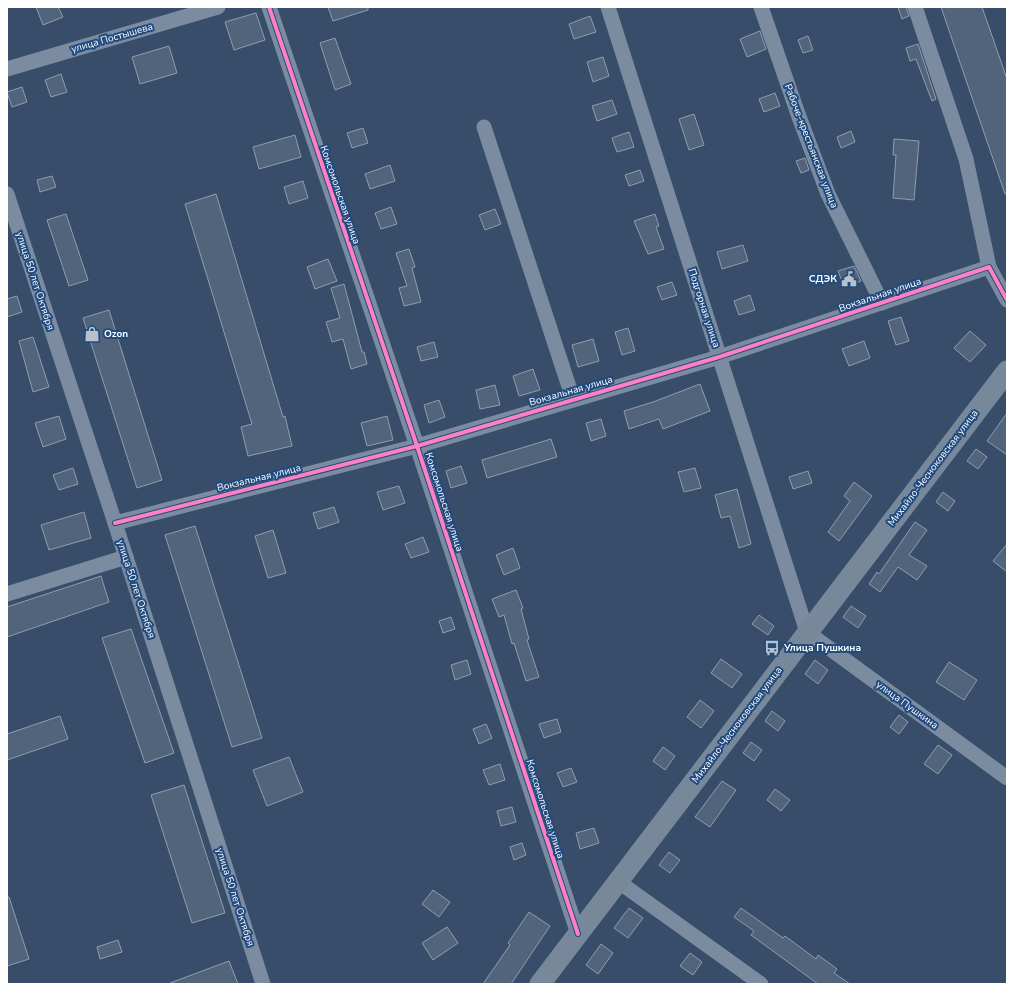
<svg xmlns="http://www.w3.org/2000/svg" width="1014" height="991" viewBox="0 0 1014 991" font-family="'Nunito Sans',sans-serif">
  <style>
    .building { fill: #52647b; stroke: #909dae }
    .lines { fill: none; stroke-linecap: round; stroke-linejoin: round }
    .minor { stroke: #7c8ca0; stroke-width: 15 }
    .secondary { stroke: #78889b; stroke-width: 21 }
    .cycleway-casing { stroke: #214a7f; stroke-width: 6 }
    .cycleway { stroke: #ff80c0; stroke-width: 4 }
    .labels { text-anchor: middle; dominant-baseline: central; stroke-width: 4; stroke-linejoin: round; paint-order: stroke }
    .street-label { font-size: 10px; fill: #fff; stroke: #214a7f }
    .poi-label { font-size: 10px; font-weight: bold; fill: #fff; stroke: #214a7f; text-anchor: start }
  </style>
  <rect width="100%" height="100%" fill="#374d69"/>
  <!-- building -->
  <g class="building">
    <path d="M36,7H58L63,17L43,25Z"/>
    <path d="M328,7H368V10L333,21Z"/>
    <path d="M898,7H906L909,16L902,19Z"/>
    <path d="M941,7H982L1007,79V194H1005Z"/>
    <path d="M256,13L265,40L234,50L225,22Z"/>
    <path d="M590,16L596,32L574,39L569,24Z"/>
    <path d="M760,31L766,49L747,57L740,39Z"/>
    <path d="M808,36L813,50L803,53L798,40Z"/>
    <path d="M335,38L351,84L335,90L320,43Z"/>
    <path d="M918,44L936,99L932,101L916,59L910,61L906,48Z"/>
    <path d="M169,46L177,73L140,84L132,57Z"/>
    <path d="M603,57L609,76L593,82L587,62Z"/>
    <path d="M61,74L67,92L51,97L45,80Z"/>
    <path d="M22,87L27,102L12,107L7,92Z"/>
    <path d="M775,93L780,106L764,112L759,99Z"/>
    <path d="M612,100L617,114L597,121L592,106Z"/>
    <path d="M694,114L704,145L689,150L679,119Z"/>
    <path d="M363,128L368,143L352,148L347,133Z"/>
    <path d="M851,131L855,142L841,148L837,137Z"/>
    <path d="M629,132L634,147L617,152L612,138Z"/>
    <path d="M295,135L301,157L259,169L253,147Z"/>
    <path d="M894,139L919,141L914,200L893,198L896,155H893Z"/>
    <path d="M805,158L809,170L801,173L796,161Z"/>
    <path d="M390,165L395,181L370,189L365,174Z"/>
    <path d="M640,170L644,181L629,186L625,175Z"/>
    <path d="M52,176L56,187L40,192L37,180Z"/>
    <path d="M303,181L308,198L289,204L284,187Z"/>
    <path d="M216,194L283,417L285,416L292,446L248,456L241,427L252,424L185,204Z"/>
    <path d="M391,207L397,224L381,229L375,213Z"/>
    <path d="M495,209L501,224L485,230L479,215Z"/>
    <path d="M66,214L88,280L69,286L47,220Z"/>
    <path d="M655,214L659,226L656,227L664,249L648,254L634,221Z"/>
    <path d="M743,245L748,261L722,269L717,252Z"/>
    <path d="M409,249L415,267L412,268L421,302L404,306L399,288L407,286L396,253Z"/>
    <path d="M328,259L337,281L315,289L307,267Z"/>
    <path d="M854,266L861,281L844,287L838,271Z"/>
    <path d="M672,282L677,295L662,300L657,287Z"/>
    <path d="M344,284L362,352H364L367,364L351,369L343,339L332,342L326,322L340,318L331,288Z"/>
    <path d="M750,295L755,310L739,315L734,301Z"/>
    <path d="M17,296L22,312L7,317V299Z"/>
    <path d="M109,310L162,480L137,488L83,318Z"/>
    <path d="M901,317L909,341L896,345L888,321Z"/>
    <path d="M628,328L635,351L622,355L615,332Z"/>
    <path d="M970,331L986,345L970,362L954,348Z"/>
    <path d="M33,337L49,387L33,392L19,341Z"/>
    <path d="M593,339L599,361L578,367L572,345Z"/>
    <path d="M864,341L870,358L849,366L842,349Z"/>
    <path d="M434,342L438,357L421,361L417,347Z"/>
    <path d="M533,369L540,390L519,396L513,376Z"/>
    <path d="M700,384L710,411L663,429L659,419L629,429L624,411L653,402Z"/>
    <path d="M495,385L500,405L480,409L476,390Z"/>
    <path d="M439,400L445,417L429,423L424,405Z"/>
    <path d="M1007,413V455L987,441Z"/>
    <path d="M59,416L66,439L43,447L35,423Z"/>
    <path d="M387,416L393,440L367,446L361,423Z"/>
    <path d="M601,419L606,436L591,441L586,423Z"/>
    <path d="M551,439L557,457L487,478L482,460Z"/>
    <path d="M976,449L987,457L978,469L967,461Z"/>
    <path d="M461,466L467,483L451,488L446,471Z"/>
    <path d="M73,468L78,484L59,490L53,475Z"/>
    <path d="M695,468L701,488L684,492L678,472Z"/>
    <path d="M808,471L812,483L793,489L789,477Z"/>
    <path d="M854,482L872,496L839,541L828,532L850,501L844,496Z"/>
    <path d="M399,486L405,503L383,510L377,492Z"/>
    <path d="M737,489L751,544L739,548L730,516L721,518L715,495Z"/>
    <path d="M943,492L955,501L948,511L936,502Z"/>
    <path d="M334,507L339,522L318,529L313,513Z"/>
    <path d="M84,512L91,538L49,550L41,525Z"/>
    <path d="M915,522L927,530L909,555L927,566L917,580L898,567L880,592L869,584L877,572L879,574Z"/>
    <path d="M195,526L262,738L232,747L165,535Z"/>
    <path d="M273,530L286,573L268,578L255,536Z"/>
    <path d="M423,537L429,552L411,558L405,544Z"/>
    <path d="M1007,544V572L993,561Z"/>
    <path d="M513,548L520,568L504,575L496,555Z"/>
    <path d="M101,576L109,602L7,637V607Z"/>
    <path d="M516,590L523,608L521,609L529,639L527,640L539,677L526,681L514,643L512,644L504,615L499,617L492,599Z"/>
    <path d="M851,606L866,616L858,628L843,617Z"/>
    <path d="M759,615L774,626L768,635L752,624Z"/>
    <path d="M451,617L455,629L443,633L439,621Z"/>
    <path d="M131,629L174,753L145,763L102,638Z"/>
    <path d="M721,659L742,674L732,688L711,673Z"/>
    <path d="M467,660L471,674L455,680L451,665Z"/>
    <path d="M815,660L828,670L818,684L805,674Z"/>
    <path d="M949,662L977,680L964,700L936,682Z"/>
    <path d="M700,700L714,711L701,728L687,717Z"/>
    <path d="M772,711L785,721L778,731L765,721Z"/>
    <path d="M899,715L908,722L899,734L890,727Z"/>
    <path d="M60,716L68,739L7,760V734Z"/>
    <path d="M557,719L561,732L544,738L539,724Z"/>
    <path d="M486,724L492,738L479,744L473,729Z"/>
    <path d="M751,742L762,750L754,761L743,753Z"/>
    <path d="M938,745L952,755L938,774L924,764Z"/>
    <path d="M663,747L675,756L665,770L653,761Z"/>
    <path d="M289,757L303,792L267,806L253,770Z"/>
    <path d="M500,764L505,780L489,785L483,770Z"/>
    <path d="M571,768L577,782L563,787L557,773Z"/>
    <path d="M722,781L736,790L710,827L695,817Z"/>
    <path d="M184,785L225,913L192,923L151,795Z"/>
    <path d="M775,789L790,800L781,811L767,800Z"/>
    <path d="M512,807L516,822L501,826L497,811Z"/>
    <path d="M594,828L599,843L580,849L576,833Z"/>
    <path d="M522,843L526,855L514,860L510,847Z"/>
    <path d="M669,852L680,860L670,873L659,865Z"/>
    <path d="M433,890L450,902L439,917L422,904Z"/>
    <path d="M7,897H9L29,959L7,966Z"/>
    <path d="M629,908L643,918L628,938L614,928Z"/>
    <path d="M741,908L783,938L785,936L816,959L818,955L837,969L834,973L850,984H818L751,935L754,931L734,917Z"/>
    <path d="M529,912L550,926L511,984H483L510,945L508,943Z"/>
    <path d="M447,927L458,943L433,960L422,943Z"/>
    <path d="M118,940L122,952L100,959L97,947Z"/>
    <path d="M601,944L613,953L598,974L586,965Z"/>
    <path d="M690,953L702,962L693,975L680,966Z"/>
    <path d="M229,961L238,984H170V983Z"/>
  </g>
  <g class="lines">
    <!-- minor -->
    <g class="minor">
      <path d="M269,7L417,446L578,934"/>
      <path d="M608,7L807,632L1007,778"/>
      <path d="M761,7L798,114L828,194L882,303"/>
      <path d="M915,7L966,159L989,267"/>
      <path d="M7,69L218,7"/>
      <path d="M484,127L573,399"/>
      <path d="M7,194L115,523L263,984"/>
      <path d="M115,523L417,446L719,357L989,267L1007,300"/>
      <path d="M7,594L126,557"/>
      <path d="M619,882L761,984"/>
    </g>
    <!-- secondary -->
    <path class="secondary" d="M540,984L1007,371"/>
    <!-- cycleway casing -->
    <g class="cycleway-casing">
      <g id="cycleway">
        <path d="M269,7L417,446L578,934"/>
        <path d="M115,523L417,446L719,357L989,267L1007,300"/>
      </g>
    </g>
    <!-- cycleway -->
    <use href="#cycleway" class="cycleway"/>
  </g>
  <!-- icons -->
  <defs>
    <g id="civic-bare" transform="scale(1.2)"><path d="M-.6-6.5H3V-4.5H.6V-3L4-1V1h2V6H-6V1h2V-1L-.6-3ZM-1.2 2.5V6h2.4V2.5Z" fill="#b9c1ca" stroke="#214a7f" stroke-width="2.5" paint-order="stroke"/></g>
    <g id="shop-bare" transform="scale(1.2)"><path d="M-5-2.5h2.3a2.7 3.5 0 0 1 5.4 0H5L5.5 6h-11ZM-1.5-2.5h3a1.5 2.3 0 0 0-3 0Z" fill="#b9c1ca" stroke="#214a7f" stroke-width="2.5" paint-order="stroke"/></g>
    <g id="bus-bare" transform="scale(1.2)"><path d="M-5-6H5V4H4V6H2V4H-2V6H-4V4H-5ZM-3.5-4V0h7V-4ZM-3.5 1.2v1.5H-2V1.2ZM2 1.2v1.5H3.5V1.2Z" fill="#b9c1ca" stroke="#214a7f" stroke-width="2.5" paint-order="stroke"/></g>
  </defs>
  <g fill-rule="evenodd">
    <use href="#civic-bare" x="849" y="279"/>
    <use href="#shop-bare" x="92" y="334"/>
    <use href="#bus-bare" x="772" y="648"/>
  </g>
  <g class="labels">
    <!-- street labels -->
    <g class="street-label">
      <text transform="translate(112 38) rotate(-16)">улица Постышева</text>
      <text transform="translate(811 146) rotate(69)">Рабоче-крестьянская улица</text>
      <text transform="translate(340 195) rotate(71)">Комсомольская улица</text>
      <text transform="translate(35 281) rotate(72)">улица 50 лет Октября</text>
      <text transform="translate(880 295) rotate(-19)">Вокзальная улица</text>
      <text transform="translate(704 308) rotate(72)">Подгорная улица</text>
      <text transform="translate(571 391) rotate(-16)">Вокзальная улица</text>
      <text transform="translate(933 468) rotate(-53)">Михайло-Чесноковская улица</text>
      <text transform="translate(259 478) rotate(-14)">Вокзальная улица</text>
      <text transform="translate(444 502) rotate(72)">Комсомольская улица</text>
      <text transform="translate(136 589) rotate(72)">улица 50 лет Октября</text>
      <text transform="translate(907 705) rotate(36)">улица Пушкина</text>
      <text transform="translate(737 725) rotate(-53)">Михайло-Чесноковская улица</text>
      <text transform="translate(545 809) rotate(72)">Комсомольская улица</text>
      <text transform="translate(235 897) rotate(72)">улица 50 лет Октября</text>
    </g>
    <!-- poi labels -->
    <g class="poi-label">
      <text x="837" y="279" text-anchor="end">СДЭК</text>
      <text x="104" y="334">Ozon</text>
      <text x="784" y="648">Улица Пушкина</text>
    </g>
  </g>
  <!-- border -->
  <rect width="1014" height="991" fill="none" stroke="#ffffff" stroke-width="16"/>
</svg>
